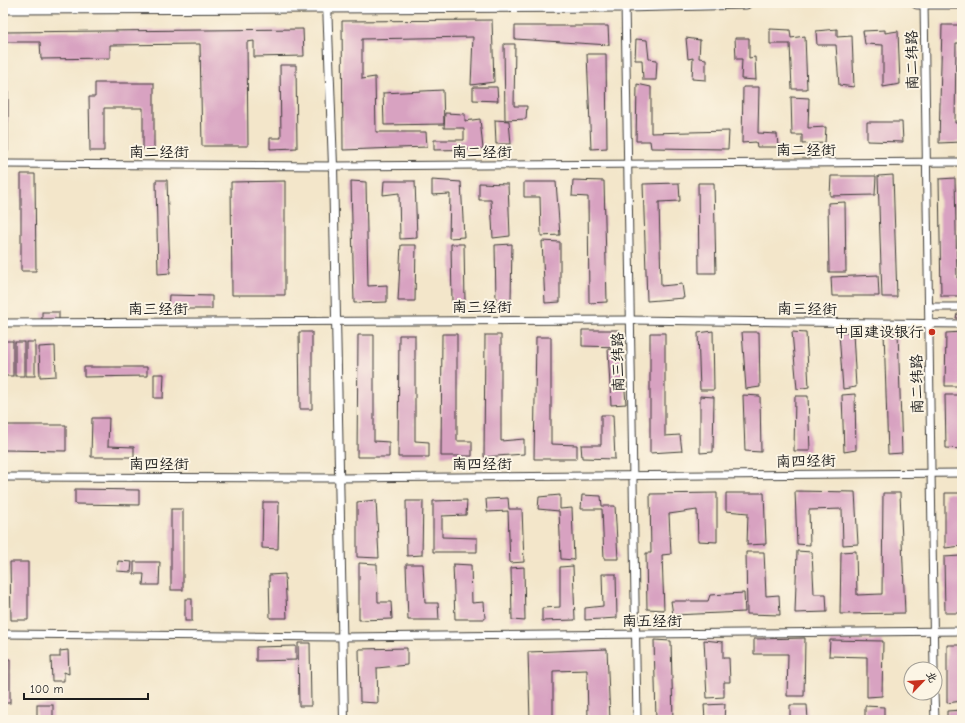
<svg xmlns="http://www.w3.org/2000/svg" width="965" height="723" viewBox="0 0 965 723" font-family="'Comic Neue','LXGW WenKai TC',sans-serif">
  <style>
    .building { fill: #d8a2c1 }
    .lines { fill: none; stroke-linecap: round; stroke-linejoin: round }
    .minor-casing { stroke: #3c3a36; stroke-width: 9 }
    .tertiary-casing { stroke: #3c3a36; stroke-width: 10 }
    .trunk-casing { stroke: #3c3a36; stroke-width: 13 }
    .minor { stroke: #fff; stroke-width: 7 }
    .tertiary { stroke: #fff; stroke-width: 8 }
    .trunk { stroke: #fff; stroke-width: 11 }
    .poi-dot { fill: #c8321e; stroke: #fcf5e5; stroke-width: 1.5 }
    .labels { text-anchor: middle; dominant-baseline: central; stroke-width: 4; stroke-linejoin: round; paint-order: stroke }
    .street-label { font-size: 15px; fill: #1c1c1c; stroke: #fcf5e5 }
    .poi-label { font-size: 15px; fill: #1c1c1c; stroke: #fcf5e5; text-anchor: end }
  </style>
  <rect width="100%" height="100%" fill="#fcf5e5"/>
  <filter id="ink" filterUnits="userSpaceOnUse"><feTurbulence type="fractalNoise" baseFrequency=".025" numOctaves="2"/><feDisplacementMap in="SourceGraphic" scale="8" xChannelSelector="R" yChannelSelector="G"/><feConvolveMatrix kernelMatrix="1 2 1 2 8 2 1 2 1" color-interpolation-filters="sRGB"/></filter>
  <filter id="wash" filterUnits="userSpaceOnUse"><feTurbulence type="fractalNoise" baseFrequency=".012" numOctaves="4" result="noise"/><feDisplacementMap in="SourceGraphic" scale="16" xChannelSelector="R" yChannelSelector="G"/><feGaussianBlur stdDeviation="0.9" result="paint"/><feColorMatrix in="noise" values="0 0 0 0 0 0 0 0 0 0 0 0 0 0 0 0 0 1.4 0 .05"/><feComposite in="paint" operator="in"/></filter>
  <g filter="url(#wash)">
    <rect width="100%" height="100%" fill="#f3e6ca"/>
    <g id="blocks">
      <!-- building -->
      <g class="building">
        <path d="M492,20L494,82L471,85L473,37L362,39V79L375,77L376,132H426L427,147L343,150L342,21Z"/>
        <path d="M942,25H962V43H956L955,123H962V142L939,143Z"/>
        <path d="M515,26H608L609,45L515,39Z"/>
        <path d="M303,29L304,56L254,57V41L247,42L248,146H202L200,44L110,45V58L41,59L40,42H6V32Z"/>
        <path d="M770,29L790,30L791,38L805,36L807,89H792L790,44H770Z"/>
        <path d="M837,29V37L852,36L854,87L839,85L836,45H817L816,31Z"/>
        <path d="M885,30V33L898,31L900,84L883,87V45L865,44L863,31Z"/>
        <path d="M686,38L700,40L699,58L706,59V80L692,79L693,58L688,59Z"/>
        <path d="M735,38H749V58L755,57L756,80L741,79L742,59H736Z"/>
        <path d="M636,39L647,40L649,59L657,60L656,80H643L642,60H635Z"/>
        <path d="M504,44H515L514,106H527L526,119L505,120Z"/>
        <path d="M587,54H606L607,148L591,149Z"/>
        <path d="M280,65H296L297,148L270,149V138H281Z"/>
        <rect x="3" y="77" width="5" height="74"/>
        <path d="M95,83H154V149H143V108H104V151H90L89,97H95Z"/>
        <path d="M637,84L651,87V133L729,131L728,149L651,148L650,141H636Z"/>
        <path d="M473,87H497L498,101L473,100Z"/>
        <path d="M743,87H759L758,133L777,134L778,147H757L756,142L742,143Z"/>
        <path d="M443,90L444,124L384,125L383,93Z"/>
        <path d="M791,97L809,98L808,128L826,127L825,143L802,144V135H792Z"/>
        <path d="M445,113L465,114V121L480,119L483,149L434,150V140H464V128H444Z"/>
        <path d="M495,120L509,121L511,144H496Z"/>
        <path d="M867,122H902L903,142L867,141Z"/>
        <path d="M21,174H35L36,271H21Z"/>
        <path d="M893,175L897,297H882L878,176Z"/>
        <path d="M831,176H876L875,195L830,196Z"/>
        <path d="M955,178L957,278H962V296H941L939,179Z"/>
        <path d="M156,180H167L170,273L158,274Z"/>
        <path d="M432,180L461,182L464,237L449,238L450,194L432,195Z"/>
        <path d="M573,180L604,181L607,302L589,303L588,197L572,196Z"/>
        <path d="M285,181V295H232L231,182Z"/>
        <path d="M351,181L366,182L368,286L387,285V302L354,303Z"/>
        <path d="M384,181H415L417,238L400,239L399,193L383,195Z"/>
        <path d="M524,182H556L560,235L541,236L540,197H524Z"/>
        <path d="M479,183L508,184L510,236L493,238L491,200H479Z"/>
        <path d="M679,183L680,201L659,202L661,286L682,284L684,298L647,301L643,184Z"/>
        <path d="M698,183H714L716,273H699Z"/>
        <path d="M845,202L846,272H829L828,203Z"/>
        <path d="M542,241L560,242V302L545,303Z"/>
        <path d="M451,244H464L465,302L452,303Z"/>
        <path d="M512,244L511,301L496,302L495,245Z"/>
        <path d="M401,245H416L415,301H398Z"/>
        <path d="M878,275L879,296H832L831,277Z"/>
        <path d="M169,295L212,296V309H168Z"/>
        <rect x="42" y="312" width="17" height="10"/>
        <path d="M957,314H962V318H956Z"/>
        <path d="M582,330H619L620,347L582,346Z"/>
        <path d="M713,331L714,390H700L698,333Z"/>
        <path d="M299,332H312V409H300Z"/>
        <path d="M742,332H759L760,387L746,389Z"/>
        <path d="M792,332L806,333L809,387L797,389Z"/>
        <path d="M884,332H898L902,453L888,454Z"/>
        <path d="M962,332V386H945L946,333Z"/>
        <path d="M650,333H665V436L680,435L682,451L650,453Z"/>
        <path d="M839,333H853L856,387L843,389Z"/>
        <path d="M442,334H457V441H472V456H441Z"/>
        <path d="M358,335H374V441L389,442V457H357Z"/>
        <path d="M399,335H415V441L429,442V457H398Z"/>
        <path d="M485,335H501V441L524,439V454L484,457Z"/>
        <path d="M536,337H551V444L577,445V459H534Z"/>
        <rect x="4" y="341" width="9" height="35"/>
        <rect x="15" y="342" width="9" height="34"/>
        <rect x="26" y="342" width="9" height="34"/>
        <path d="M55,346L56,376L40,377L39,347Z"/>
        <path d="M608,349L622,350L626,404L611,405Z"/>
        <path d="M84,367H147V376L84,377Z"/>
        <path d="M154,374H164L163,398H154Z"/>
        <path d="M855,394L856,450L844,452L842,395Z"/>
        <path d="M743,395L760,396L761,452L745,451Z"/>
        <path d="M945,395H962V449L946,448Z"/>
        <path d="M700,396L714,397L713,452L700,453Z"/>
        <path d="M795,396H808L810,451H794Z"/>
        <path d="M601,415H613L615,459L582,458L581,445H601Z"/>
        <path d="M92,418H109L108,446L134,447V457H91Z"/>
        <path d="M3,425H66V451L3,450Z"/>
        <path d="M75,489L139,490V505L75,504Z"/>
        <path d="M795,491L855,492L858,544L843,545L842,509L809,510L810,545L797,544Z"/>
        <path d="M717,493V542L698,541L697,510L669,514L671,554L662,555L664,610L647,609L646,553H651L650,494Z"/>
        <path d="M726,493H764L766,544L747,545L748,513L726,511Z"/>
        <path d="M883,493H900L905,613L840,614L841,552L856,551L857,595L882,594Z"/>
        <path d="M945,493H962V546L945,548Z"/>
        <path d="M560,495V509L572,508L574,560L561,559L559,511L538,509L539,497Z"/>
        <path d="M582,495L601,496L602,506H615L618,559H604L602,509H581Z"/>
        <path d="M508,498L509,509H522L524,562L510,563L508,511L487,512L486,499Z"/>
        <path d="M376,500L379,558L357,557V502Z"/>
        <path d="M467,500L466,515L442,516V537L477,538V552H433V501Z"/>
        <path d="M406,501H423L422,555L407,556Z"/>
        <path d="M263,502H279L278,549L262,548Z"/>
        <rect x="171" y="509" width="12" height="81"/>
        <path d="M797,551L812,552L814,594H826L827,612L795,613Z"/>
        <path d="M746,552H764L766,596L779,595L780,615L747,614Z"/>
        <path d="M960,556L962,613H945L944,557Z"/>
        <path d="M118,561L132,562L131,572L117,571Z"/>
        <path d="M10,562H28V620H11Z"/>
        <path d="M134,562H160L159,585H143L144,574H134Z"/>
        <path d="M359,563L377,564L378,602H391L392,619L359,620Z"/>
        <path d="M406,564H423L425,603H438L439,620H408Z"/>
        <path d="M453,564L471,565L472,603L484,602L485,619H455Z"/>
        <path d="M573,566L575,620L542,621V608L560,607V567Z"/>
        <path d="M524,567L525,621L512,620L511,568Z"/>
        <path d="M285,574L287,618H270L269,575Z"/>
        <path d="M602,574H616L617,618L585,620V608L603,606Z"/>
        <path d="M744,593L745,612L673,615L671,601H708L710,595Z"/>
        <rect x="185" y="599" width="7" height="22"/>
        <path d="M805,638L804,696H787L788,654H754V639Z"/>
        <path d="M654,640L671,641L673,720H656Z"/>
        <path d="M704,640L723,642V658H729L730,682H724V697L707,698Z"/>
        <path d="M830,640L883,641L882,696L867,697V657L829,656Z"/>
        <path d="M298,643H310L311,706H299Z"/>
        <path d="M947,645H962V701L947,703Z"/>
        <path d="M296,646V660L256,661V647Z"/>
        <path d="M407,648V665L377,668L378,703L360,702L359,649Z"/>
        <path d="M607,649L610,720H588L587,670L553,671V720H530L528,652Z"/>
        <path d="M68,650L69,674L64,672V681H52L51,657H60V651Z"/>
        <rect x="3" y="659" width="7" height="44"/>
        <path d="M725,704L724,720H705L704,705Z"/>
        <rect x="37" y="705" width="16" height="15"/>
        <path d="M790,705H807L808,720H790Z"/>
        <path d="M865,706L884,707V720H865Z"/>
        <path d="M962,710V720H947V711Z"/>
      </g>
    </g>
  </g>
  <g filter="url(#ink)">
    <use href="#blocks" fill-opacity="0" stroke="#3c3a36" stroke-width="1"/>
    <g class="lines">
      <!-- minor casing -->
      <g class="minor-casing">
        <g id="minor">
          <path d="M625,3L637,720"/>
          <path d="M924,3L934,669"/>
          <path d="M3,164L333,166L962,162"/>
          <path d="M929,307H962"/>
          <path d="M3,323L631,320L962,324"/>
          <path d="M3,477L339,478L962,473"/>
          <path d="M3,634L342,637L962,631"/>
          <path d="M934,693L935,720"/>
        </g>
      </g>
      <!-- tertiary casing -->
      <g class="tertiary-casing">
        <path id="tertiary" d="M327,3L333,166L344,720"/>
      </g>
      <!-- trunk casing -->
      <g class="trunk-casing">
        <g id="trunk">
          <path d="M917,3H962"/>
          <path d="M3,8L625,6L746,3"/>
        </g>
      </g>
      <!-- minor -->
      <use href="#minor" class="minor"/>
      <!-- tertiary -->
      <use href="#tertiary" class="tertiary"/>
      <!-- trunk -->
      <use href="#trunk" class="trunk"/>
    </g>
  </g>
  <!-- markers -->
  <circle class="poi-dot" cx="932" cy="332" r="4"/>
  <g class="labels">
    <!-- street labels -->
    <g class="street-label">
      <text transform="translate(912 60) rotate(-91)">南二纬路</text>
      <text x="806" y="150">南二经街</text>
      <text x="159" y="152">南二经街</text>
      <text x="482" y="152">南二经街</text>
      <text x="482" y="307">南三经街</text>
      <text x="158" y="309">南三经街</text>
      <text transform="translate(807 309) rotate(1)">南三经街</text>
      <text transform="translate(618 362) rotate(-91)">南三纬路</text>
      <text transform="translate(917 384) rotate(-91)">南二纬路</text>
      <text transform="translate(806 461) rotate(-1)">南四经街</text>
      <text x="159" y="464">南四经街</text>
      <text x="482" y="464">南四经街</text>
      <text x="652" y="621">南五经街</text>
    </g>
    <!-- poi labels -->
    <g class="poi-label">
      <text x="924" y="332">中国建设银行</text>
    </g>
  </g>
  <!-- margin -->
  <rect width="965" height="723" fill="none" stroke="#fcf5e5" stroke-width="16"/>
  <!-- north arrow -->
  <g transform="translate(923 681) rotate(65)"><circle r="19" fill="#fcf5e5" stroke="#a29e95"/>
  <path d="M0-3L7 15L0 10L-7 15Z" fill="#c8321e"/>
  <text y="-6" font-size="11" font-weight="bold" text-anchor="middle" fill="#1c1c1c">北</text>
  </g>
  <!-- scale -->
  <path d="M24 693v6h124v-6" fill="none" stroke="#1c1c1c" stroke-width="2"/>
  <text x="30" y="693" font-size="12" fill="#1c1c1c" stroke="#fcf5e5" stroke-width="3" paint-order="stroke">100 m</text>
</svg>
